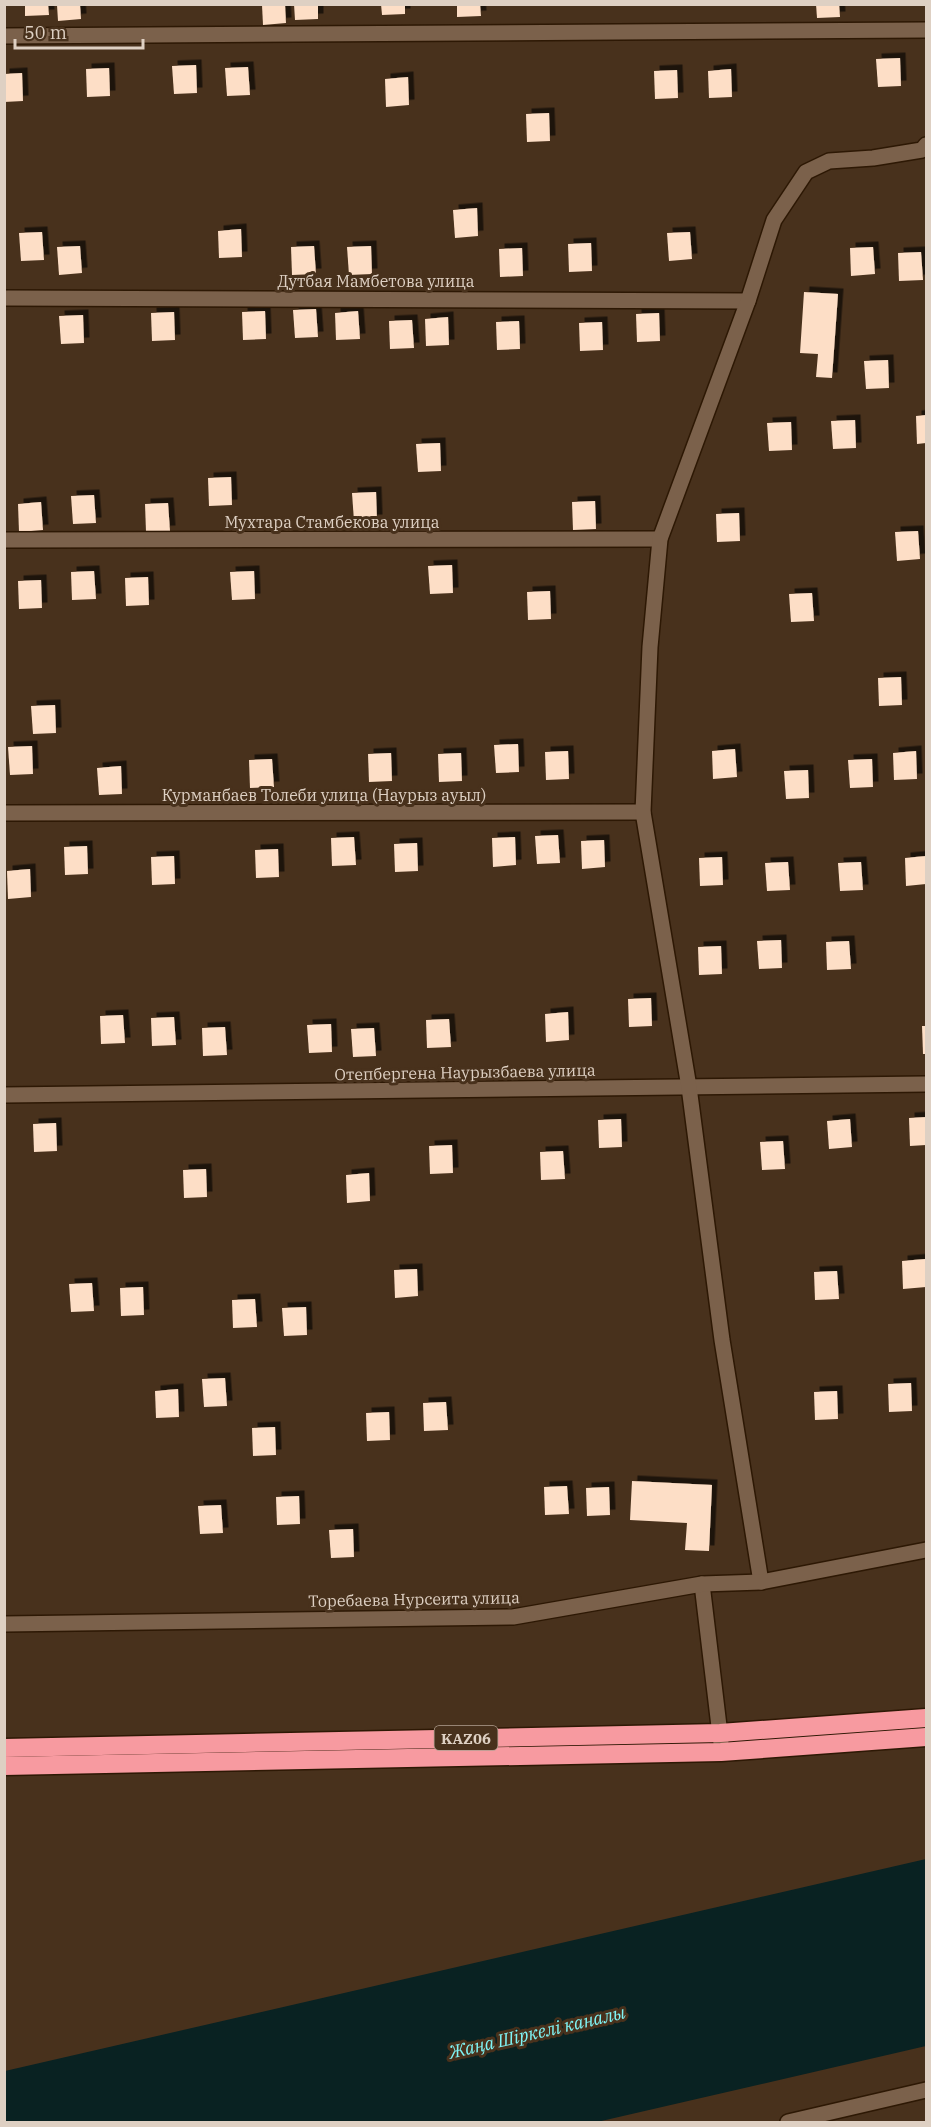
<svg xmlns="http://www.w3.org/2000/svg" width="931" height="2127" viewBox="0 0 931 2127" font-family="'IBM Plex Serif',serif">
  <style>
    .water { fill: #092222 }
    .building { fill: #fddec6; filter: url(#shadow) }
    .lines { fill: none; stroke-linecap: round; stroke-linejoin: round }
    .minor-casing { stroke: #2d1804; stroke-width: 18 }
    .highway-casing { stroke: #2d1804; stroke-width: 21 }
    .minor { stroke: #7b614b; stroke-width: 15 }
    .highway { stroke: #f79aa0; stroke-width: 18 }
    .labels { text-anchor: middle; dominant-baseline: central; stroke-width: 6; stroke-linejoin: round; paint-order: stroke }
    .shield { fill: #48311c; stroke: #b1a091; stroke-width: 1.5 }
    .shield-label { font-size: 15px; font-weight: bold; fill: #ded0c3 }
    .street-label { font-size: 16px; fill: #ded0c3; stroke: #48311c }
    .water-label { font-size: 18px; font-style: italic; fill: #7ff5f6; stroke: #48311c }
  </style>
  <defs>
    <filter id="shadow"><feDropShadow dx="5.5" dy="-5.5" stdDeviation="0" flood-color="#0009"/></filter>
  </defs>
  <rect width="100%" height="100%" fill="#48311c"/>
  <!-- water -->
  <path class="water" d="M926,1859V2046L597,2122H5V2071Z"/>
  <!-- building -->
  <g class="building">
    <path d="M25,4H48L49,15L25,16Z"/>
    <path d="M294,4H318V19L295,20Z"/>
    <path d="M381,4H405V14L382,15Z"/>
    <path d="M457,4H480L481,16L457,17Z"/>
    <path d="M816,4H839L840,17L817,18Z"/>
    <path d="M57,5H80L81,19L58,21Z"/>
    <path d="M262,5H285L286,23L263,25Z"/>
    <path d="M900,58L901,86L878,87L876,59Z"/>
    <path d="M196,65L197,93L174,94L172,66Z"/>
    <path d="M248,67L250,95L227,96L225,68Z"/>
    <path d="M109,68L110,96L87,97L86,69Z"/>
    <path d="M731,69L732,97L709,98L708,71Z"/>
    <path d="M677,70L678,98L655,99L654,71Z"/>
    <path d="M22,73L23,101L4,102V74Z"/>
    <path d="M408,77L409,105L386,107L385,79Z"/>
    <path d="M549,113L550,141L527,142L526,114Z"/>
    <path d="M477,208L478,236L455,238L453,210Z"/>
    <path d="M241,229L242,257L219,258L218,231Z"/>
    <path d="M42,232L44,260L21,261L19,233Z"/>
    <path d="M690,232L692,259L669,261L667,233Z"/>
    <path d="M591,243L592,271L569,272L568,244Z"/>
    <path d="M80,246L82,273L59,275L57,247Z"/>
    <path d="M314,246L316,274L292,275L291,247Z"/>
    <path d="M371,246L372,274L349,275L347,247Z"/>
    <path d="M873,247L875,274L851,276L850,248Z"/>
    <path d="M522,248L523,276L500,277L499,249Z"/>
    <path d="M921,252L923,280L899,281L898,253Z"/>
    <path d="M804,292L838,294L832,378L816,377L818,354L800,353Z"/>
    <path d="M316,309L318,337L295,338L293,310Z"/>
    <path d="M265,311L266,339L243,340L242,312Z"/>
    <path d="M358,311L360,339L336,340L335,313Z"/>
    <path d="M174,312L175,340L152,341L151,313Z"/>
    <path d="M659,313L660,341L637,342L636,314Z"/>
    <path d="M83,315L84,343L61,344L59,316Z"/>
    <path d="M448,317L449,345L426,346L425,319Z"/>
    <path d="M412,320L414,348L390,349L389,321Z"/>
    <path d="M519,321L520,349L497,350L496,322Z"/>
    <path d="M602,322L603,350L580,351L579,323Z"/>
    <path d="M888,360L889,388L866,389L864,361Z"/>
    <path d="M926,415V443L917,444L916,416Z"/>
    <path d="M855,420L856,448L833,449L831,421Z"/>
    <path d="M791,422L792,450L769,451L767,423Z"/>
    <path d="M440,443L441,471L418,472L416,444Z"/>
    <path d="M231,477L232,505L209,506L208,478Z"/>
    <path d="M376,492L377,520L354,521L352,493Z"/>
    <path d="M94,495L96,523L73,524L71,496Z"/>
    <path d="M595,501L596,529L573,530L572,502Z"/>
    <path d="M41,502L43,530L19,532L18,504Z"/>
    <path d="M168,503L170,531L146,532L145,504Z"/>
    <path d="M739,513L740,541L717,542L716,514Z"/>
    <path d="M918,531L920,559L897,561L895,532Z"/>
    <path d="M452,565L453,593L430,594L428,566Z"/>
    <path d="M94,571L96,599L72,600L71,572Z"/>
    <path d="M254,571L255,599L232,600L230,572Z"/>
    <path d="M148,577L149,605L126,606L125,578Z"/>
    <path d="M41,580L42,608L19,609L18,581Z"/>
    <path d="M550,591L551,619L528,620L527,592Z"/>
    <path d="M812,593L814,621L791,622L789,594Z"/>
    <path d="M901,677L902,705L879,706L878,678Z"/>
    <path d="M55,705L56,733L33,734L31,706Z"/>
    <path d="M518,744L519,772L496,773L494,745Z"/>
    <path d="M32,746L33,774L10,775L8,747Z"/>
    <path d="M735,749L737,777L713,779L712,751Z"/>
    <path d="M568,751L569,779L546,780L545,752Z"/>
    <path d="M916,751L917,779L894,780L893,753Z"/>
    <path d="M391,753L392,781L369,782L368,754Z"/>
    <path d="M461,753L462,781L439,782L438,754Z"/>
    <path d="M272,759L274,787L250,788L249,760Z"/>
    <path d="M872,759L873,787L850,788L848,760Z"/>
    <path d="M121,766L122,794L99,795L97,768Z"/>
    <path d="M808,770L809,798L786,799L784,771Z"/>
    <path d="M558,835L560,863L537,864L535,836Z"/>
    <path d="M354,837L356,865L332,866L331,838Z"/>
    <path d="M515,837L516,865L493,867L492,838Z"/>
    <path d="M604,840L605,867L582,869L581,841Z"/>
    <path d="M417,843L418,871L395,872L394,844Z"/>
    <path d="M87,846L88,874L65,875L64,847Z"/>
    <path d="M278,849L279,877L256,878L255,850Z"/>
    <path d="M174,856L175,884L152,885L151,857Z"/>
    <path d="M926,856V884L906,886L905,858Z"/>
    <path d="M722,857L723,885L700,886L699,858Z"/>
    <path d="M788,862L790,890L767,891L765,863Z"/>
    <path d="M861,862L863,890L840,891L838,863Z"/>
    <path d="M30,869L31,897L8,899L7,871Z"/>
    <path d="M781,940L782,968L759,969L757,941Z"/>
    <path d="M849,941L851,969L827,970L826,942Z"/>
    <path d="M721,946L722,974L699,975L698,947Z"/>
    <path d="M651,998L652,1026L629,1027L628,999Z"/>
    <path d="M568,1012L569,1040L546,1042L545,1014Z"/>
    <path d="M123,1015L125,1043L101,1044L100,1016Z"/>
    <path d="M174,1017L176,1045L152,1046L151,1018Z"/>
    <path d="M449,1019L451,1047L427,1048L426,1020Z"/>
    <path d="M331,1024L332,1052L309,1053L307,1025Z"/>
    <path d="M922,1026H926V1054H923Z"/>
    <path d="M225,1027L227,1055L203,1056L202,1028Z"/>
    <path d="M374,1028L376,1056L353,1057L351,1029Z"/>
    <path d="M926,1117V1145L910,1146L909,1118Z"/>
    <path d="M621,1119L622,1147L599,1148L598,1120Z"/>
    <path d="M850,1119L852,1147L829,1149L827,1121Z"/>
    <path d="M56,1123L57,1151L34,1152L33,1124Z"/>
    <path d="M783,1141L785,1169L762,1170L760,1142Z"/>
    <path d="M452,1145L453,1173L430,1174L429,1146Z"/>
    <path d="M563,1151L565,1179L541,1180L540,1152Z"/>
    <path d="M206,1169L207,1197L184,1198L183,1170Z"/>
    <path d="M369,1173L370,1201L347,1203L346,1175Z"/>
    <path d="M925,1259L926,1287L903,1289L902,1261Z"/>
    <path d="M417,1269L418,1296L395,1298L394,1270Z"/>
    <path d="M837,1271L839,1299L815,1300L814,1272Z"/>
    <path d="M92,1283L94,1311L71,1312L69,1284Z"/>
    <path d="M143,1287L144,1315L121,1316L120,1288Z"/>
    <path d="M255,1299L257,1327L233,1328L232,1300Z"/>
    <path d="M306,1307L307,1335L284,1336L282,1308Z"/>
    <path d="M225,1378L227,1406L204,1407L202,1379Z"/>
    <path d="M911,1383L912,1411L889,1412L888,1384Z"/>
    <path d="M178,1389L179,1417L156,1418L155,1391Z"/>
    <path d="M837,1391L838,1419L815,1420L814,1392Z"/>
    <path d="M446,1402L448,1430L424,1431L423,1403Z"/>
    <path d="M389,1412L390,1440L367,1441L366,1413Z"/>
    <path d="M275,1427L276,1455L253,1456L252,1428Z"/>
    <path d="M632,1481L712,1485L709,1551L685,1550L687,1523L630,1520Z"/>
    <path d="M567,1486L569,1514L545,1515L544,1487Z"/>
    <path d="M609,1487L610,1515L587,1516L586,1488Z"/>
    <path d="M299,1496L300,1524L277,1525L276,1497Z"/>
    <path d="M221,1505L223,1533L200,1534L198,1506Z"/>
    <path d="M353,1529L354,1557L331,1558L329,1530Z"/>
  </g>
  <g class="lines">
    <!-- minor casing -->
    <g class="minor-casing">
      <g id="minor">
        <path d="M4,36L926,30"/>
        <path d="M4,298L748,301"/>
        <path d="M4,540L660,539"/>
        <path d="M4,813L643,812"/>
        <path d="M4,1095L926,1084"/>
        <path d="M761,1582L722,1340L689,1087L643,812L650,647L660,539L748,301L774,220L806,172L829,161L873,158L922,150L926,145"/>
        <path d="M702,1584L721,1743"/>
        <path d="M4,1624L513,1617L702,1584L761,1582L926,1550"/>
        <path d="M788,2122L926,2090"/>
      </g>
    </g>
    <!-- highway casing -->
    <g class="highway-casing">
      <g id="highway">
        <path d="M4,1748L720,1733L926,1718"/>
        <path d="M4,1766L721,1752L926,1737"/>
      </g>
    </g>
    <!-- minor -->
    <use href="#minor" class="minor"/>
    <!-- highway -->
    <use href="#highway" class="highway"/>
  </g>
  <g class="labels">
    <!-- shield labels -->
    <rect class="shield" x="434.5" y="1726" width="63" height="24" rx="4.5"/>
    <g class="shield-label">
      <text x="466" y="1738">KАZ06</text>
    </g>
    <!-- street labels -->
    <g class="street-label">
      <text x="376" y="281">Дутбая Мамбетова улица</text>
      <text x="332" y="522">Мухтара Стамбекова улица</text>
      <text x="324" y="795">Курманбаев Толеби улица (Наурыз ауыл)</text>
      <text transform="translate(465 1072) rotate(-1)">Отепбергена Наурызбаева улица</text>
      <text transform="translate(414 1599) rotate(-1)">Торебаева Нурсеита улица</text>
    </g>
    <!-- water labels -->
    <g class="water-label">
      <text transform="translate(537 2032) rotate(-13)">Жаңа Шіркелі каналы</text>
    </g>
  </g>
  <!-- border -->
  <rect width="931" height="2127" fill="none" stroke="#ded0c3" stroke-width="12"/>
  <!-- scale -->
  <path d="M15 39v9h128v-9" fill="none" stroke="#ded0c3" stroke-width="3"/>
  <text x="24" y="39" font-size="18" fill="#ded0c3" stroke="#48311c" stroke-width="4.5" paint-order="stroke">50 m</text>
</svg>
